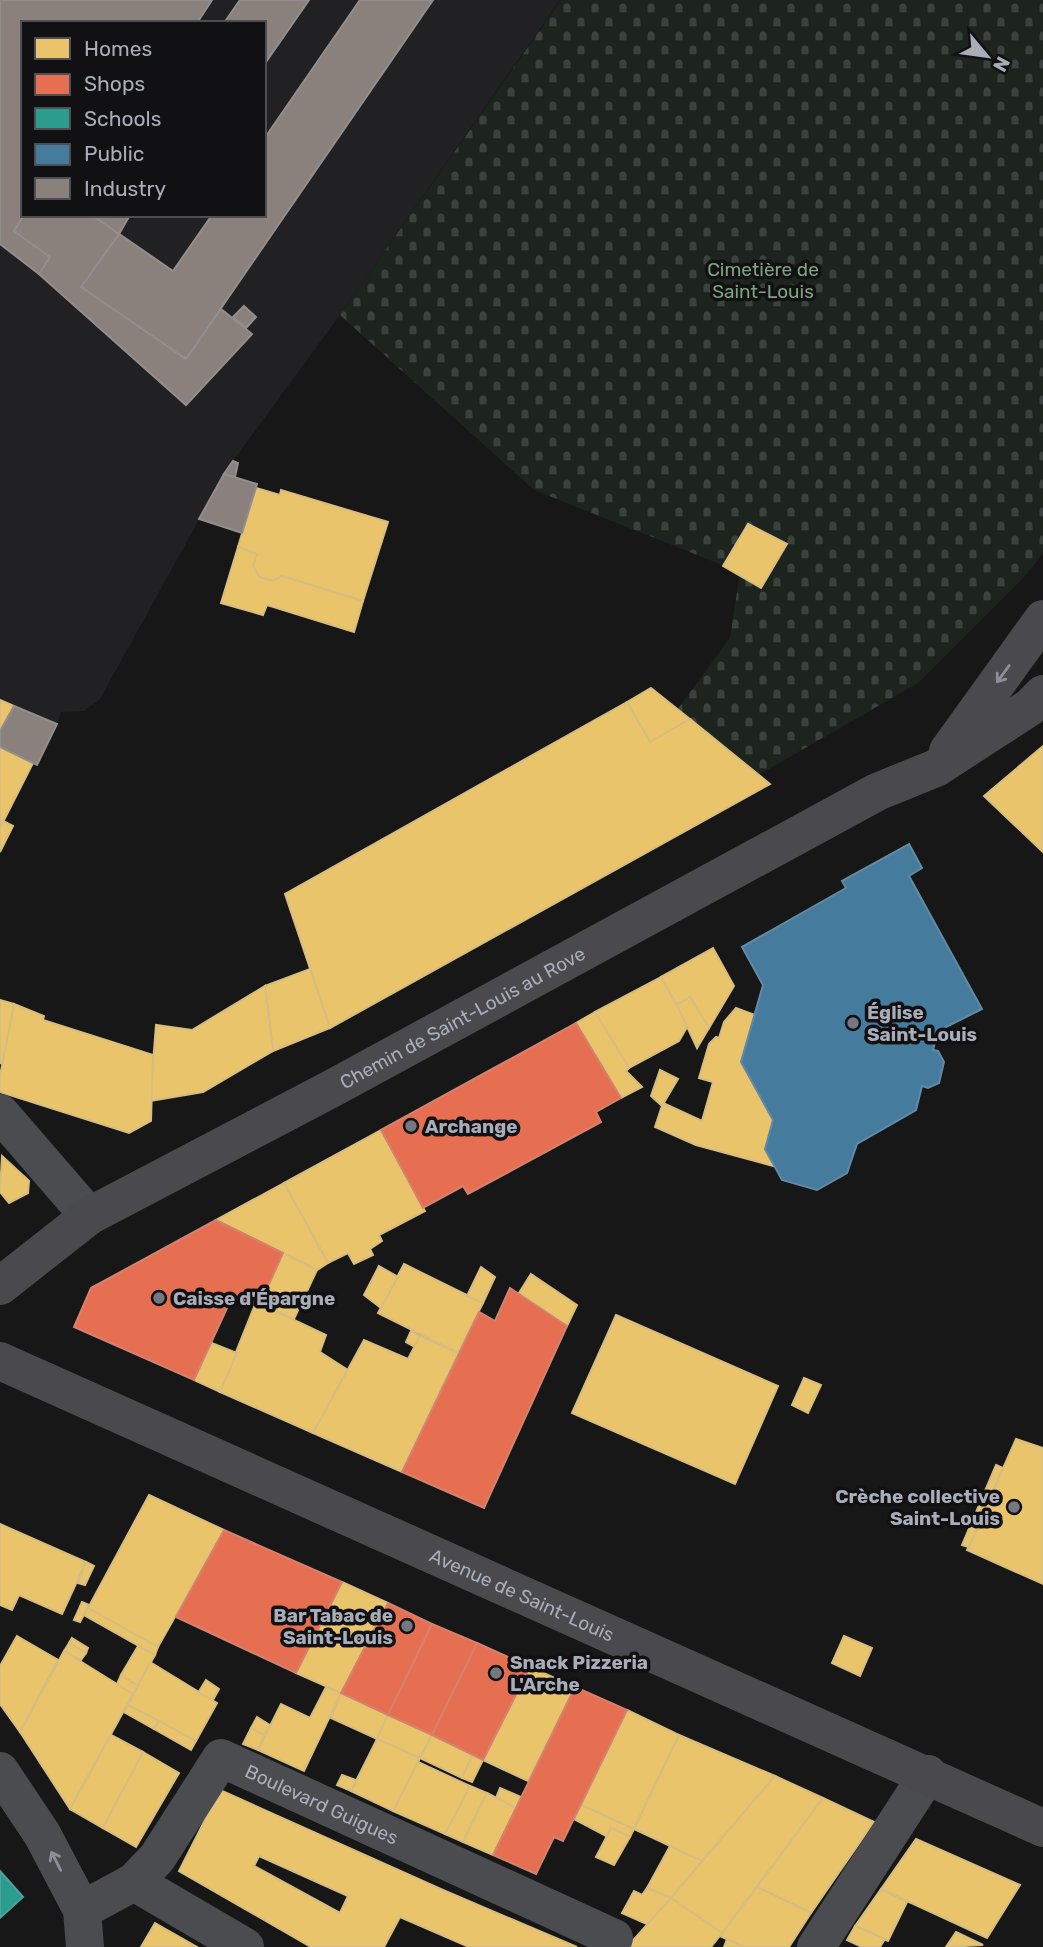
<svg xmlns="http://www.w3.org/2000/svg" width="1043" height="1947" viewBox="0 0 1043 1947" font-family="Rubik,sans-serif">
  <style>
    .built { fill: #212123; fill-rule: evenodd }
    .cemetery { fill: url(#cemetery-stones) }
    .homes { fill: #e9c46a; stroke: #d6bd81; stroke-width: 2; fill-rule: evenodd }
    .shops { fill: #e76f51; stroke: #d48270; stroke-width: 2 }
    .schools { fill: #2a9d8f; stroke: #50a29b; stroke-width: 2 }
    .public { fill: #457b9d; stroke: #638aa5; stroke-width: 2 }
    .industry { fill: #8a817c; stroke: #938e8e; stroke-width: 2 }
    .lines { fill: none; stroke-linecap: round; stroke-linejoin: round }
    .street { stroke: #4b4c50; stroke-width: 38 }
    .secondary { stroke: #4a4a4e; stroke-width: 38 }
    .oneway { stroke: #8c8f98 }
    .oneway2 { stroke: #8c9099 }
    .poi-dot { fill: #757880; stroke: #111113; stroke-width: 2.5 }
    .labels { text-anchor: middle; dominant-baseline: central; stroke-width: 7; stroke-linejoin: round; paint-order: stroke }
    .park-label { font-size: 19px; fill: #7fa381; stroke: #111113 }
    .poi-label { font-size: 19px; font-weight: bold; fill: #a8adb8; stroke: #111113; text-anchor: start }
    .street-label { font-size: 19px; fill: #a8adb8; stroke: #111113 }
  </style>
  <defs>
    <pattern id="cemetery-stones" width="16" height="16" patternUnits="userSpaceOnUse" patternTransform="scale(1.75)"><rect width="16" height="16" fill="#1d241e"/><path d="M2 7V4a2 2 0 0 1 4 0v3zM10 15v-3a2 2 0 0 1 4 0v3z" fill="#3b413d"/></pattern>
  </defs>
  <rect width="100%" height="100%" fill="#171717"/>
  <!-- built -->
  <path class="built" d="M0,0H560L340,315L227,469L100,699L84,711L61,712L57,724L0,700ZM23,23H264V215H23Z"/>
  <!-- cemetery -->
  <path class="cemetery" d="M561,0H1043V553L1025,576L918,683L760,774L677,710L730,638L740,572L534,490L340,315Z"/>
  <!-- homes -->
  <g class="homes">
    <path d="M256,488L280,495L281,490L388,522L363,601L282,576L273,581L259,577L253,566L257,554L238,547Z"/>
    <path d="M748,524L787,544L761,588L723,566Z"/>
    <path d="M238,547L257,554L253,566L259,577L273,581L282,576L363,601L354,632L267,605L263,615L221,603Z"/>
    <path d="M651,688L690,719L650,742L627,702Z"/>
    <path d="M0,700L14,706L0,731Z"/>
    <path d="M627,702L650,742L690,719L770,784L330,1028L285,894Z"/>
    <path d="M1043,746V852L984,796Z"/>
    <path d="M0,747L33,763L0,828Z"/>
    <path d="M3,821L13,826L0,852V828Z"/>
    <path d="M713,948L734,986L709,1028L690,997L677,1005L661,977Z"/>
    <path d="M310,969L330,1028L273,1051L265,986Z"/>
    <path d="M661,977L687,1024L686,1029L679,1041L629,1068L595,1012Z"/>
    <path d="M265,986L273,1051L203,1092L150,1101L156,1025L192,1030Z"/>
    <path d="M690,997L709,1028L697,1048L677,1005Z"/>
    <path d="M0,1000L14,1004L3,1064L0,1063Z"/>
    <path d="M14,1004L44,1016L43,1020L153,1055L151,1121L129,1133L0,1092V1076Z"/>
    <path d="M736,1008L755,1015L741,1062L773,1120L765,1149L773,1166L696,1145L655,1127L663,1103L702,1121L713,1082L699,1078L709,1044L716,1037L719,1038L724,1022Z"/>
    <path d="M595,1012L629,1068L626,1071L642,1087L621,1098L576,1023Z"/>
    <path d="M660,1070L678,1079L662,1106L651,1096Z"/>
    <path d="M381,1130L425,1211L379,1235L382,1241L370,1249L373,1255L354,1264L348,1253L328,1263L284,1183Z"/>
    <path d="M2,1156L29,1181L28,1193L9,1203L0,1192Z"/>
    <path d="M284,1183L328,1263L317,1270L216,1220Z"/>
    <path d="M283,1253L317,1270L294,1319L260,1304Z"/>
    <path d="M404,1264L483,1303L458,1353L378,1313Z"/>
    <path d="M379,1266L398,1277L381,1308L364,1295Z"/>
    <path d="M481,1267L495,1277L483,1303L467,1296Z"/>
    <path d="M531,1274L577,1305L567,1326L519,1293Z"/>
    <path d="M256,1302L326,1335L320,1352L348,1370L313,1433L220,1392Z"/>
    <path d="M616,1315L778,1386L735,1484L572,1413Z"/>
    <path d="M411,1331L420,1336L415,1347L406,1342Z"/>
    <path d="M420,1336L458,1353L402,1472L313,1433L364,1340L408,1359Z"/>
    <path d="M209,1342L237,1353L220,1392L194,1380Z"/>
    <path d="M804,1378L821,1385L808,1413L792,1405Z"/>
    <path d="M1016,1439L1043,1448V1584L967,1550Z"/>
    <path d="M996,1465L1003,1468L969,1547L962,1545Z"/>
    <path d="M149,1495L224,1530L158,1647L88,1608Z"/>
    <path d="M0,1524L86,1562L62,1614L19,1595L12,1610L0,1605Z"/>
    <path d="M86,1562L94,1566L85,1585L78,1583Z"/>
    <path d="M342,1582L388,1603L341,1693L296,1673Z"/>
    <path d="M82,1602L89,1605L80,1622L74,1620Z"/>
    <path d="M88,1608L158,1647L155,1655L84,1615Z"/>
    <path d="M17,1636L58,1660L20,1732L0,1704V1666Z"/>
    <path d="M844,1636L872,1648L860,1676L832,1663Z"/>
    <path d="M72,1638L88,1648L86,1653L69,1643Z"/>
    <path d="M69,1643L86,1653L81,1660L64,1651Z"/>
    <path d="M138,1646L155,1655L138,1686L121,1675Z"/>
    <path d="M64,1651L133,1694L70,1809L20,1732Z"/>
    <path d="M150,1662L217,1703L196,1741L128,1705Z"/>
    <path d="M530,1667L575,1687L528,1781L483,1760Z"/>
    <path d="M121,1675L138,1686L133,1694L117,1684Z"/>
    <path d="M206,1680L219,1689L213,1700L198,1693Z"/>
    <path d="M326,1687L341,1693L304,1771L258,1750L281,1704L310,1718Z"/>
    <path d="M341,1693L388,1715L377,1739L331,1718Z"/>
    <path d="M128,1705L159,1721L154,1729L124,1712Z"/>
    <path d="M627,1710L679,1735L634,1829L581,1805Z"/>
    <path d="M388,1715L432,1735L420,1758L377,1739Z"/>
    <path d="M257,1717L270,1725L264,1735L251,1728Z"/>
    <path d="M159,1721L196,1741L191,1750L154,1729Z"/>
    <path d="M251,1728L264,1735L258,1750L243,1744Z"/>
    <path d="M111,1735L143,1752L103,1828L70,1809Z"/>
    <path d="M432,1735L473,1754L462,1778L420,1758Z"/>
    <path d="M679,1735L775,1776L702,1861L634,1829Z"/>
    <path d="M377,1739L420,1758L393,1811L351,1791Z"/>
    <path d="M143,1752L179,1773L136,1847L103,1828Z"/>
    <path d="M473,1754L483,1760L472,1782L462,1778Z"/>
    <path d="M418,1762L470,1786L445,1834L393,1811Z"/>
    <path d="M342,1775L356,1780L351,1791L337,1785Z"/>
    <path d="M775,1776L823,1798L722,1933L671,1898Z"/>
    <path d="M470,1786L487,1793L463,1842L445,1834Z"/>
    <path d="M500,1788L521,1797L516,1808L496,1798Z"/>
    <path d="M220,1790L443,1890L577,1947H469L400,1917L384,1947H311L179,1871ZM259,1856L348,1896L340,1913L254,1866Z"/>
    <path d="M487,1793L516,1808L493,1855L463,1842Z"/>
    <path d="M823,1798L874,1822L811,1913L757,1887Z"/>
    <path d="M581,1805L634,1829L630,1837L611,1828L606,1836L574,1819Z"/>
    <path d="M611,1828L630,1837L614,1865L596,1857Z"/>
    <path d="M916,1839L1020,1885L987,1938L881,1889Z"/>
    <path d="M670,1846L702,1861L671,1898L647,1888Z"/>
    <path d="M757,1887L811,1913L789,1947H744L720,1936Z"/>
    <path d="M647,1888L671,1898L649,1925L622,1913L634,1891L642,1895Z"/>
    <path d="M881,1889L907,1902L888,1941L855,1926Z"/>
    <path d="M671,1898L722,1933L711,1947H627Z"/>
    <path d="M155,1923L197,1947H141Z"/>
    <path d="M855,1926L885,1939L880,1947H862L847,1940Z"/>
    <path d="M956,1932L983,1945L946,1947Z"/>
    <path d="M727,1939L744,1947H724Z"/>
  </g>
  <!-- shops -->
  <g class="shops">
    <path d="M576,1023L621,1098L596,1112L601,1122L468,1194L463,1186L423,1208L381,1130Z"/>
    <path d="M216,1220L283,1253L260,1304L256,1302V1305L233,1295L194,1380L74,1327L91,1288Z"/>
    <path d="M510,1288L567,1326L484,1508L402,1472L479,1312L495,1321Z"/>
    <path d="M224,1530L342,1582L296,1673L176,1617Z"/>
    <path d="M388,1603L432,1624L388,1715L341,1693Z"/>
    <path d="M432,1624L477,1643L432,1735L388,1715Z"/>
    <path d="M477,1643L530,1667L483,1760L432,1735Z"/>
    <path d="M575,1687L627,1710L563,1841L554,1837L536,1874L493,1855Z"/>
  </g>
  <!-- schools -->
  <path class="schools" d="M0,1871L23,1897L0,1918Z"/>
  <!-- public -->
  <path class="public" d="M909,844L922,868L909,876L982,1009L938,1031L933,1050L938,1051L944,1062L939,1083L928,1088L922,1086L916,1110L857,1144L847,1173L817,1190L782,1180L765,1149L773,1120L741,1062L763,985L742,947L846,888L842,881Z"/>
  <!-- industry -->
  <g class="industry">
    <path d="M0,0H212L197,23H23L24,215L14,231L50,257L39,274L0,244Z"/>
    <path d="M240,0H309L266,62L264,23H224Z"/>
    <path d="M360,0H433L186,359L81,287L119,234L173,271L212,215H264V139Z"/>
    <path d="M24,215H92L119,234L81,287L186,359L221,309L252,334L186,405L39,274L50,257L14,231Z"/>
    <path d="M92,215H130L119,234Z"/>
    <path d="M244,306L256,317L246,328L233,317Z"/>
    <path d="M233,461L238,463L235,477L224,474Z"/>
    <path d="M224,474L257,484L242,533L199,519Z"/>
    <path d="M14,706L57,724L37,765L0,747V731Z"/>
  </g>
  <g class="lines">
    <!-- street -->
    <g class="street">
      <path d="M0,1113L89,1216"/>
      <path d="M0,1771L42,1834L82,1910L85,1947"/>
      <path d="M134,1882L245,1947"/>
      <path id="s1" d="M82,1910L134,1882L157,1858L221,1758L614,1938"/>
      <path d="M816,1947L928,1774"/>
    </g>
    <!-- secondary -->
    <g class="secondary">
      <path d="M948,751L1043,619"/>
      <path id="s2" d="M0,1286L89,1216L331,1089L877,792L936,768L1030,707L1043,694"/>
      <path id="s3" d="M0,1361L1043,1828"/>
    </g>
  </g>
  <!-- one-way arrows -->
  <defs><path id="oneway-shaft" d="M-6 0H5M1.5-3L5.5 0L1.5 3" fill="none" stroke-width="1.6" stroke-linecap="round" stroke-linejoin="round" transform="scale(1.75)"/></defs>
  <use class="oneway" href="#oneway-shaft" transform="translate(1003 674) rotate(126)"/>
  <use class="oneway2" href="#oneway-shaft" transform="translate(56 1861) rotate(-117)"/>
  <!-- markers -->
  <g class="poi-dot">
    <circle cx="853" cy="1023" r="7"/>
    <circle cx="411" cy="1126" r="7"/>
    <circle cx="159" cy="1298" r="7"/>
    <circle cx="1014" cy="1507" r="7"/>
    <circle cx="407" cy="1626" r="7"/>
    <circle cx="496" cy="1673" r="7"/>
  </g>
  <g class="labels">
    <!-- park labels -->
    <g class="park-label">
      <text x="763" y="269">Cimetière de<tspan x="763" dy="22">Saint-Louis</tspan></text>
    </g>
    <!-- poi labels -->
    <g class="poi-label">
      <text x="867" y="1012">Église<tspan x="867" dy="22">Saint-Louis</tspan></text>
      <text x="425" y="1126">Archange</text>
      <text x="173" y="1298">Caisse d'Épargne</text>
      <text x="1000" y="1496" text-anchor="end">Crèche collective<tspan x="1000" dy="22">Saint-Louis</tspan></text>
      <text x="393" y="1615" text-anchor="end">Bar Tabac de<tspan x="393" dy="22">Saint-Louis</tspan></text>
      <text x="510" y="1662">Snack Pizzeria<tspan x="510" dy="22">L'Arche</tspan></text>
    </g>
    <!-- street labels -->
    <g class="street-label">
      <text stroke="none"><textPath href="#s2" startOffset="536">Chemin de Saint-Louis au Rove</textPath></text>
      <text stroke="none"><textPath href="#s3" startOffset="572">Avenue de Saint-Louis</textPath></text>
      <text stroke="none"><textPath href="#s1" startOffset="322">Boulevard Guigues</textPath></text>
    </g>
  </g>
  <!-- legend -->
  <rect x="21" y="21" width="245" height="196" fill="#111113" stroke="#4d4f55" stroke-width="2"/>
  <rect x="35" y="38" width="35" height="21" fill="#e9c46a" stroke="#4d4f55" stroke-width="2"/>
  <text x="84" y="56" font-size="21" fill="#a8adb8">Homes</text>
  <rect x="35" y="74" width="35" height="21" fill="#e76f51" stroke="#4d4f55" stroke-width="2"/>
  <text x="84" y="91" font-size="21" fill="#a8adb8">Shops</text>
  <rect x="35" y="108" width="35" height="21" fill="#2a9d8f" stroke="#4d4f55" stroke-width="2"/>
  <text x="84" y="126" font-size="21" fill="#a8adb8">Schools</text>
  <rect x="35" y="144" width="35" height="21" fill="#457b9d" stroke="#4d4f55" stroke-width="2"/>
  <text x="84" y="161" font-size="21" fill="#a8adb8">Public</text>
  <rect x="35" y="178" width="35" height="21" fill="#8a817c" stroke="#4d4f55" stroke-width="2"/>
  <text x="84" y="196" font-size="21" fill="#a8adb8">Industry</text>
  <!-- north arrow -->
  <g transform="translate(987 56) rotate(119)" stroke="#111113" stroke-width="5" paint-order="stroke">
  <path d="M0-5L12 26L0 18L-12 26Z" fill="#a8adb8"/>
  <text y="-10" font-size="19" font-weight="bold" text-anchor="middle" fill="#a8adb8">N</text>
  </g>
</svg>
